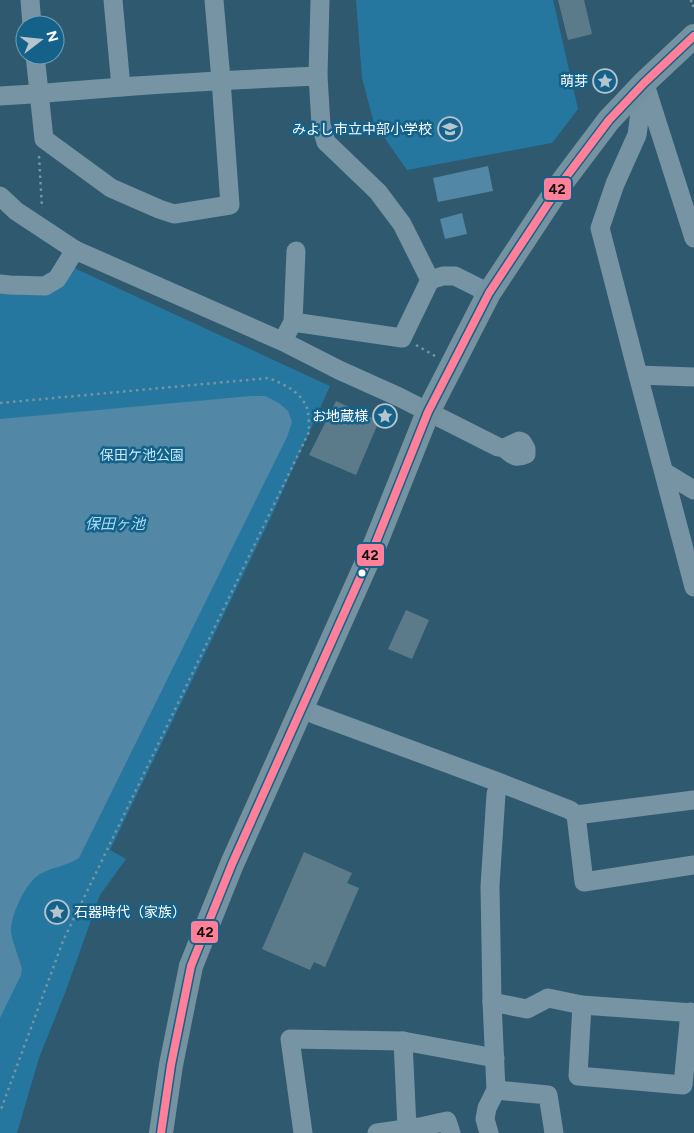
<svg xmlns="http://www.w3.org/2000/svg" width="694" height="1133" viewBox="0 0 694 1133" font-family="Figtree,'Noto Sans JP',sans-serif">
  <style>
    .green { fill: #25779f }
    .water { fill: #5287a5 }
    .building { fill: #5c7b8a }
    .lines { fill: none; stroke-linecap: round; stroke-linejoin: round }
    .path { stroke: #7694a4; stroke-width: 2.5; stroke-dasharray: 2.5 4; stroke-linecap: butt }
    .minor { stroke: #7694a4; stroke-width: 19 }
    .major { stroke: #7592a1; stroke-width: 24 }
    .bus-1-casing { stroke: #14618a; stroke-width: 11 }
    .bus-1 { stroke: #ff8098; stroke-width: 8 }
    .bus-dot { fill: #fff; stroke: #14618a; stroke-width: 2 }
    .labels { text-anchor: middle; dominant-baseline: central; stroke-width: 5; stroke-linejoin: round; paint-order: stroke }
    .poi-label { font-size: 14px; fill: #fff; stroke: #14618a; text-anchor: end }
    .park-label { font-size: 14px; fill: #c2e8fb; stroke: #14618a }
    .water-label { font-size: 15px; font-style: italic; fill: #a7ddf7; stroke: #14618a }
    .line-badge { stroke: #14618a; stroke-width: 2 }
    .pale-badge-label { font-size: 14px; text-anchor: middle; font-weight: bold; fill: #111 }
  </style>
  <rect width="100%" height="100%" fill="#2f596f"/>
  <!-- green -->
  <g class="green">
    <path d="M356,0H553L578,109L552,143L407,170L374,123L362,78Z"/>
    <path d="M72,267L330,386L271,517L110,850L126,859L100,895L65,993L39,1058L17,1133H0V288L8,289Z"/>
  </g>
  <!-- water -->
  <g class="water">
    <path d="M488,166L493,191L438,202L433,178Z"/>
    <path d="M462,213L467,234L445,239L440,219Z"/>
    <path d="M251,396H265L279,403L288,411L292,422L287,437L79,858C67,866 52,867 40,874C26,882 10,916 11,932C13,944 19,957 22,969L21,975L0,1018V419Z"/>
  </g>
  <!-- building -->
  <g class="building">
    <path d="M558,0H584L592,34L568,40Z"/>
    <path d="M336,401L379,421L356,475L309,455Z"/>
    <path d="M406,610L429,620L412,659L388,649Z"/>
    <path d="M304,852L352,873L347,883L359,888L325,967L314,962L310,970L262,949Z"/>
  </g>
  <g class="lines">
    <!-- path -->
    <g class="path">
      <path d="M692,0L690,2L694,7"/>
      <path d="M39,156L42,208"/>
      <path d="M416,345L435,356"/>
      <path d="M0,403L269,378C285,385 300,391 307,408C309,415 309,425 309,432L63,941L0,1112"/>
    </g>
    <!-- minor -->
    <g class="minor">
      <path d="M30,0L32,25"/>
      <path d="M113,0L121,87"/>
      <path d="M320,0L318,76L321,125L326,142L378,192L402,224L430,280L443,276H455L489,293"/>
      <path d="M35,55L44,139L111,188L159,209L174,214L230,205L221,80L214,0"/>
      <path d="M644,83L637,135L615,184L600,228L638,375L694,587"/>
      <path d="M647,91L694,238"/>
      <path d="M0,96C41,94 82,90 122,87C188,82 253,79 318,76"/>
      <path d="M0,196L16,211L75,250L284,342L339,370L399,397L498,447L504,448L519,441L522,442L526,449V454C515,459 513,455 504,448"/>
      <path d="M0,284L10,285L45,286L57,279L75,250"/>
      <path d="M293,322L402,338L430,280"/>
      <path d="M287,333L293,322L296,251"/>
      <path d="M638,375L694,377"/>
      <path d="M664,472L694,490"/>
      <path d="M302,708L314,714L498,782L570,810L576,815L694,800"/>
      <path d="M576,815L584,882L694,865"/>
      <path d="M492,1002L527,1009L548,998L582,1005L694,1013"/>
      <path d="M582,1005L578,1076L683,1085L690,1012"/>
      <path d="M403,1041L407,1128"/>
      <path d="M496,1090L548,1095L554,1133"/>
      <path d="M303,1133L290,1039L403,1041L495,1058"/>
      <path d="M377,1133L420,1127L447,1121L451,1133"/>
      <path d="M489,1133L485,1119L487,1108L496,1090L492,1002L490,886L496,794"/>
    </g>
    <!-- major -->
    <path class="major" d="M161,1133L171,1065L191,966L232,864L376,542L428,412L489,293L563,181L609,120L644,83L694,36"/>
    <!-- bus-1 casing -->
    <g class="bus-1-casing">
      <path id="bus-1" d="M161,1133L171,1065L191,966L232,864L376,542L428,412L489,293L563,181L609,120L644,83L694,36"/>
    </g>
    <!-- bus-1 -->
    <use href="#bus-1" class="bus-1"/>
  </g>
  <!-- icons -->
  <defs>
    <g id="sight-ring" transform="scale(1.25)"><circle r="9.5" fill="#14618a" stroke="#b6c5cd" stroke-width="1.5"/><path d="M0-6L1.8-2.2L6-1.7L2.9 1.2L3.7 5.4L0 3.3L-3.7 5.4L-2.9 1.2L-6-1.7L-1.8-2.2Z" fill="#b6c5cd"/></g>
    <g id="school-ring" transform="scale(1.25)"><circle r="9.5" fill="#14618a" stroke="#b6c5cd" stroke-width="1.5"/><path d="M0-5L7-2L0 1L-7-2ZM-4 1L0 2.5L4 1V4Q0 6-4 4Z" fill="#b6c5cd"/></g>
  </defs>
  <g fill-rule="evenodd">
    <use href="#sight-ring" x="605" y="81"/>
    <use href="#school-ring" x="450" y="129"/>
    <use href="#sight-ring" x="385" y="416"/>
    <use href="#sight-ring" x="57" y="912"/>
  </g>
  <!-- markers -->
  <circle class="bus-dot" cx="362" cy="573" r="4.5"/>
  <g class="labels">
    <!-- poi labels -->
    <g class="poi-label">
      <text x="588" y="81">萌芽</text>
      <text x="432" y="129">みよし市立中部小学校</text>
      <text x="368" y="416">お地蔵様</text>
      <text x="74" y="912" text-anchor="start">石器時代（家族）</text>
    </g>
    <!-- park labels -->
    <g class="park-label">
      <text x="142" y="455">保田ケ池公園</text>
    </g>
    <!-- water labels -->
    <g class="water-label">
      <text x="115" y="524">保田ヶ池</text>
    </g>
  </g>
  <g class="line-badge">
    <rect x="543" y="177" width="29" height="24" rx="5" fill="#ff8098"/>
    <rect x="356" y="543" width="29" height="24" rx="5" fill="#ff8098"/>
    <rect x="190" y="920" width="29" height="24" rx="5" fill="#ff8098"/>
  </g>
  <g class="pale-badge-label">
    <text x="557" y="194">42</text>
    <text x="370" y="560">42</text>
    <text x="205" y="937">42</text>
  </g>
  <!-- north arrow -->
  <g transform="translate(40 40) rotate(74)"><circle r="24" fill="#14618a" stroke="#72a0b9"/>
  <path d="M0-4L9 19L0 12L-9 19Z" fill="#b6c5cd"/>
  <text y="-8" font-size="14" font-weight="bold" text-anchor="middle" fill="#ffffff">N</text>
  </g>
</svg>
